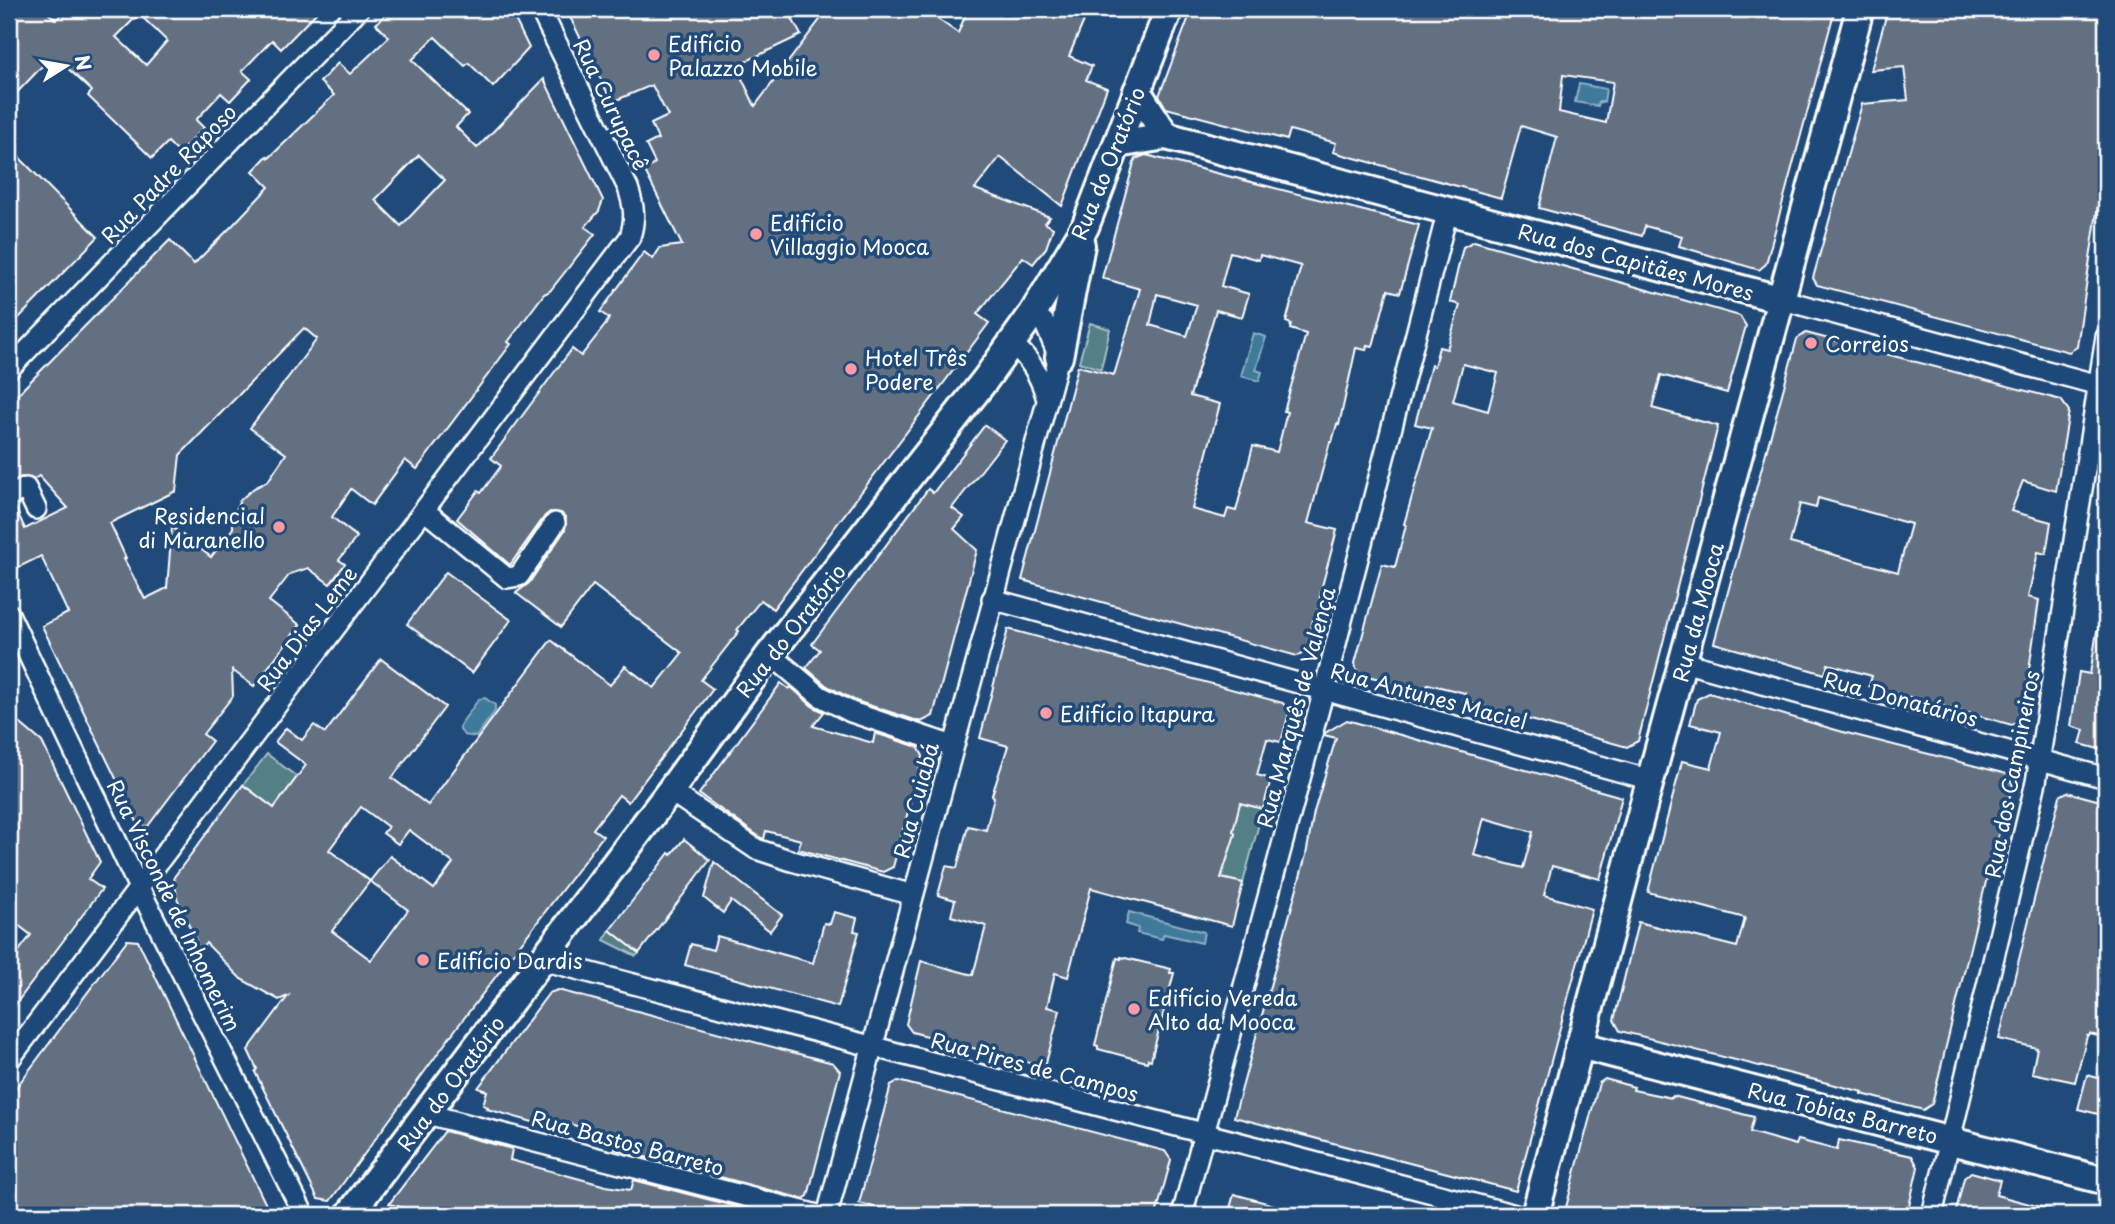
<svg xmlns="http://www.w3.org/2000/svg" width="2115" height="1224" viewBox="0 0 2115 1224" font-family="'Playpen Sans',sans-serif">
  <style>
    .green { fill: #537f87; stroke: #a9bfc3; stroke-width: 2 }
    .water { fill: #417a9b; stroke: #8dafc3; stroke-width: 2 }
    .building { fill: #636f82; stroke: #fff; stroke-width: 2; fill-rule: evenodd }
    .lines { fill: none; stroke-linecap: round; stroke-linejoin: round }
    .street-casing { stroke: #fff; stroke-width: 24 }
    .secondary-casing { stroke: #fff; stroke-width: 32 }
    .street { stroke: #1f4a7a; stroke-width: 19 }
    .secondary { stroke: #1f4a7a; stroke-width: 26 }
    .poi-dot { fill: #ff9aa2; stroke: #1f4a7a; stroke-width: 2.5 }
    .labels { text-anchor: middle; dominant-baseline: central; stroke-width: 7; stroke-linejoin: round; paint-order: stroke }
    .poi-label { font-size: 21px; fill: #fff; stroke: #1f4a7a; text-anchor: start }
    .street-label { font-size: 21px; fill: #fff; stroke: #1f4a7a }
  </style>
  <rect width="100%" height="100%" fill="#1f4a7a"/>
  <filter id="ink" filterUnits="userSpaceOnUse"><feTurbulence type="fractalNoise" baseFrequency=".0143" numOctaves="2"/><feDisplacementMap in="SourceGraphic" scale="14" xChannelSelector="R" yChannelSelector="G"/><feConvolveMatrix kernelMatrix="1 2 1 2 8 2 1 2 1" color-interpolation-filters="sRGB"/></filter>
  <g filter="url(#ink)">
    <!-- green -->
    <g class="green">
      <path d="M1090,323L1110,329L1101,369L1079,362Z"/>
      <path d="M267,754L297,777L274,808L243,785Z"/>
      <path d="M1230,800L1263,809L1243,883L1221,878L1235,834L1233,831Z"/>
      <path d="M610,930L639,953L636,956L604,940Z"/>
    </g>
    <!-- water -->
    <g class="water">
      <path d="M1579,84L1606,89L1604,102H1599L1598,106L1575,102Z"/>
      <path d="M1253,333L1266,337L1256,370L1262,372L1259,381L1241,376Z"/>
      <path d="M485,698L495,705V711L476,737L464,735L460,730V725L479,699Z"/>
      <path d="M1129,912L1204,932L1202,943L1164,934L1162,939L1137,933L1138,928L1126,924Z"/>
    </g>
    <!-- building -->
    <g class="building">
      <path d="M9,9H44L56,20L66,9H320L281,49L272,40L242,71L251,79L230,101L221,93L196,120L204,128L179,153L168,142L152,158L88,96L92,91L62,63L58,67L49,59L9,101ZM139,14L167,41L146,65L116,37Z"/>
      <path d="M391,9H510L529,48L493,87L469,63L465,66L435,37L412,60L468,114L456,127L477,148L544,79L603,200L599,211L585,227L595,234L550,291L544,294L508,342L511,344L417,469L405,460L372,505L351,489L332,517L357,537L339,560L345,564L330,584L308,568L290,574L269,601L300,625L254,686L232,670L233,696L203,734L212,741L148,826H139L42,626L68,613L41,556L15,569L9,556V508L15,507L25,529L68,508L39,476L34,479L21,477L9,483V403L170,240L194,264L233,225L269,187L253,171L267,156L269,158L334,95L320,82L338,63L350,74L389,37L376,24ZM419,155L445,180L401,226L375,200ZM304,328L317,339L250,428L286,454L268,481L254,488L240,500L233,517V528L211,557L172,527L167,588L145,599L124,559L126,558L110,523L176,491L180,455Z"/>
      <path d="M566,9H787L801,35L736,66L755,106L828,9H923L958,33L968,9H1089L1069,56L1092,66L1086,80L1107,88L1062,206L1000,157L975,189L1050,217L1045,223L1053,228L1046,248L1033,264L1023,257L977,314L989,323L773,609L761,600L737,630L739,631L701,680L713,689L628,802L619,795L593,829L603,836L458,1026L330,1201L318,1199L255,1072L257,1069L248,1050L288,996L279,1000L241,979L206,943L200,951L177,898L174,877L243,785L274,808L306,765L275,742L286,728L302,740L314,725L325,733L381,659L445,707L392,778L428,805L551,640L610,685L625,666L654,688L682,653L593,585L561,627L516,593L529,583L565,530L566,518L561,513L550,512L545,516L510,565L457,519L478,491L481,493L501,466L491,458L556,370L572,349L581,356L606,324L609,318L600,312L644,252L653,259L660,248L682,245L645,171L655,163L646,145L658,139L651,124L668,116L652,85L612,102ZM361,807L388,827L383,833L398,844L409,830L453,863L434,889L390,856L370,881L329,850ZM370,881L408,910L371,960L332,931Z"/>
      <path d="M1192,9H1782L1834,13L1766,264L1759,270L1679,246L1682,236L1645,226L1642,236L1539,208L1557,137L1521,126L1501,198L1333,152L1336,143L1290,130L1287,140L1166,108L1159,96ZM1563,75L1613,82L1606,123L1559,112Z"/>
      <path d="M1888,9H2106V151L2077,347L2069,352L1817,285L1813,278L1862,104L1908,100L1904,67L1871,70Z"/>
      <path d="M9,147L98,237L9,328Z"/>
      <path d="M1146,155L1419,225L1400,293L1388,290L1373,346L1367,345L1366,350L1356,348L1339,425L1337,424L1332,442H1330L1308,523L1337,530L1321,590L1317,620H1313L1306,651L1297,656L1022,580L1078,366L1114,375L1140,289L1102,278L1135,159ZM1230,252L1259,260L1260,255L1301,266L1286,322L1291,324L1290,329L1306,334L1284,411L1287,412L1277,452L1253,446L1236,511L1228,509L1225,518L1192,509L1220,404L1190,396L1216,310L1242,317L1249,294L1221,286ZM1157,294L1197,305L1187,336L1150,325Z"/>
      <path d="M1474,241L1740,316L1746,326L1727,393L1661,375L1652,408L1718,426L1638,741L1627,747L1463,701L1465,693L1428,684L1426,691L1360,674L1356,669L1355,663L1382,564L1395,567L1406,525L1404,524L1432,428L1415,424L1431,365L1434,366L1439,347L1447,349L1460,305L1450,302L1463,247ZM1463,364L1498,373L1488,411L1453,401Z"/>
      <path d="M1806,333L2061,400L2069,411L2056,491L2023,481L2011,511L2051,522L2046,554L2038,552L2028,597L2039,600L2022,719L2012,725L1869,686L1872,676L1828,664L1825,674L1714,643L1797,339ZM1818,498L1911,524L1898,572L1790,543L1800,504L1816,508Z"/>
      <path d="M985,425L1005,440L952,508L964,517L954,529L977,550L933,716L921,722L856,701L827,686L806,668L820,650L812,644L928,489L933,493Z"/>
      <path d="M446,572L511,620L472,673L407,624Z"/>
      <path d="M1008,629L1283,703L1289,713L1281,742L1267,739L1257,775L1271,779L1263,809L1240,803L1233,831L1235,834L1221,878L1243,883L1232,926L1091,888L1068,977L1055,973L1047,1007L1060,1010L1045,1067L912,1032L906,1024L921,961L973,975L986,926L951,916L955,900L938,895L946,866L957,868L968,826L986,830L994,797L992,795L1008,746L980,738Z"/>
      <path d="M2097,631H2106V751L2080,744L2084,730L2071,726L2079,672L2090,674Z"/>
      <path d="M781,683L789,689L791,687L812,706L824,712L813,726L873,743L875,733L918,747L923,756L893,867L883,872L798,849L801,840L766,831L764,839L761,838L699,794Z"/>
      <path d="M1709,693L1843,732L2007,774L2013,785L1992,857L1932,1104L1923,1110L1862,1094L1863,1092L1620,1031L1614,1020L1638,922L1737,947L1745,918L1648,892L1682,761L1711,768L1721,732L1690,724L1697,699Z"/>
      <path d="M9,714L42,742L100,862L88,879L102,889L9,1013V964L31,935L9,918Z"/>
      <path d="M1347,720L1622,797L1600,879L1552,866L1544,895L1592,909L1516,1191L1234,1117L1306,855L1314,812L1336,738L1324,735L1325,733ZM1484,818L1533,832L1523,868L1474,855Z"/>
      <path d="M2067,792L2104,802L2100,815L2106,816V937L2104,947L2106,948V1038L2090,1034L2089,1036H2087L2075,1082L2032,1073L2037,1048L1999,1039L2060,796Z"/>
      <path d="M684,839L710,860L639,953L610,930L669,853L671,855Z"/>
      <path d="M714,862L782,915L770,931L731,901L723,913L704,898Z"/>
      <path d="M834,912L857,918L854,931L859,932L838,1007L685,965L691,944L713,950L717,936L813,963L824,923L830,924Z"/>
      <path d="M127,940L138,941L271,1215H15L9,1211V1097Z"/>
      <path d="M1121,957L1171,969L1170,973H1174L1151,1060L1148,1059L1147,1062L1098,1049V1046L1095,1045L1117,958L1121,959Z"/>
      <path d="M558,990L833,1063L840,1071L808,1196L803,1199L615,1149L618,1138L570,1124L568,1132L487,1109L488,1107L483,1105L487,1091L478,1088L549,993Z"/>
      <path d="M2087,1075L2106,1080V1116L2078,1109Z"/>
      <path d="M1605,1079L1634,1087L1633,1090L1672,1098L1673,1096L1754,1117L1750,1132L1796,1145L1798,1140L1837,1150L1839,1140L1912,1156L1918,1167L1907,1215H1564L1599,1083Z"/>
      <path d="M898,1081L1165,1151L1171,1160L1156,1215H886L887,1210L859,1203L891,1085Z"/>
      <path d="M445,1131L512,1149L510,1160L606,1186L631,1190L634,1180L768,1215H431L389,1204Z"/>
      <path d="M1971,1172L2000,1180L1996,1195L2052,1210V1215H1955L1964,1178Z"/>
      <path d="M1234,1194L1292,1210L1291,1215H1228Z"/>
    </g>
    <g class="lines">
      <!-- street casing -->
      <g class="street-casing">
        <g id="street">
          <path d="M1783,300L2106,387"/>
          <path d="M1012,343C1030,359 1039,374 1046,396"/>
          <path d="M9,369L359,9"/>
          <path d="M9,496L26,488L36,509"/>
          <path d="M424,510L507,578L519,576L555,523"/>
          <path d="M992,599L1651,780"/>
          <path d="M9,614L138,886L304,1215"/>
          <path d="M770,654L820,696L851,712L953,746"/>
          <path d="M1683,662L2106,778"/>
          <path d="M670,791L756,849L792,861L913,895"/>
          <path d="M542,960L1516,1215"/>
          <path d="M9,1060L630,237C636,218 634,206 628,188L540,9"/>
          <path d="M427,1114L818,1215"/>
          <path d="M827,1215L1059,357L1044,322L1033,313"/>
          <path d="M1182,1215L1324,690L1448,210"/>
          <path d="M1932,1215L2036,782L2106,337"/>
        </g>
      </g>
      <!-- secondary casing -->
      <g class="secondary-casing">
        <g id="secondary">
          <path d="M1137,91L1166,136"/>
          <path d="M1117,144L1166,136L1783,300"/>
          <path d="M1059,357L1081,245"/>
          <path d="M1579,1045L2106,1181"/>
          <path d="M349,1215L670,791L770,654L985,380L1033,313L1085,227L1169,9"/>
          <path d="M1535,1215L1643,807L1860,9"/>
        </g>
      </g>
      <!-- street -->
      <use href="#street" class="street"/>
      <!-- secondary -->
      <use href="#secondary" class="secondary"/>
    </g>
  </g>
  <!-- markers -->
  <g class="poi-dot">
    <circle cx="654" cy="55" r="7"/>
    <circle cx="756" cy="234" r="7"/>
    <circle cx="1811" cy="343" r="7"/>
    <circle cx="851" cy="369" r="7"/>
    <circle cx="279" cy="527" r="7"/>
    <circle cx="1046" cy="713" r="7"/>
    <circle cx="423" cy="960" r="7"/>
    <circle cx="1134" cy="1009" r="7"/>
  </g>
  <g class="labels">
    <!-- poi labels -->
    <g class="poi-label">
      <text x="668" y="43">Edifício<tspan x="668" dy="24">Palazzo Mobile</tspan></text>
      <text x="770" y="222">Edifício<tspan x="770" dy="24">Villaggio Mooca</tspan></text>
      <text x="1825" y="343">Correios</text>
      <text x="865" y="357">Hotel Três<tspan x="865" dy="24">Podere</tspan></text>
      <text x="265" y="515" text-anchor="end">Residencial<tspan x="265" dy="24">di Maranello</tspan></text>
      <text x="1060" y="713">Edifício Itapura</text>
      <text x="437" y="960">Edifício Dardis</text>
      <text x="1148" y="997">Edifício Vereda<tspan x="1148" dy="24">Alto da Mooca</tspan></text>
    </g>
    <!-- street labels -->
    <g class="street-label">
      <text transform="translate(612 104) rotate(64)">Rua Curupacê</text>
      <text transform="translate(1107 163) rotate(-68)">Rua do Oratório</text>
      <text transform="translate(168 173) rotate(-46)">Rua Padre Raposo</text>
      <text transform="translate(1636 261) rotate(15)">Rua dos Capitães Mores</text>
      <text transform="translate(1697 612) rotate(-75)">Rua da Mooca</text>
      <text transform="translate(306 628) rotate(-53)">Rua Dias Leme</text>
      <text transform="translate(790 630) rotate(-52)">Rua do Oratório</text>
      <text transform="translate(1429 695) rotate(15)">Rua Antunes Maciel</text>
      <text transform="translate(1901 698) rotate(15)">Rua Donatários</text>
      <text transform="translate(1295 707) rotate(-75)">Rua Marquês de Valença</text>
      <text transform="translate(2011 774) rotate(-79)">Rua dos Campineiros</text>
      <text transform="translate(915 800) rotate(-75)">Rua Cuiabá</text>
      <text transform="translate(175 905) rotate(64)">Rua Visconde de Inhomerim</text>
      <text transform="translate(1035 1066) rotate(15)">Rua Pires de Campos</text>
      <text transform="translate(450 1083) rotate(-53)">Rua do Oratório</text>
      <text transform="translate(1843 1112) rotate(14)">Rua Tobias Barreto</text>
      <text transform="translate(628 1142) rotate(15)">Rua Bastos Barreto</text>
    </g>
  </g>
  <!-- margin -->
  <rect width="2115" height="1224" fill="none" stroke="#1f4a7a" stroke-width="35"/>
  <rect x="18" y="18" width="2080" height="1189" fill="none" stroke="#fff" stroke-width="2.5" filter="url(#ink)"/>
  <!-- north arrow -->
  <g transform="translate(66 66) rotate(79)" stroke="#1f4a7a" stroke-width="5" paint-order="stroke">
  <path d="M0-5L12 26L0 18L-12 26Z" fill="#ffffff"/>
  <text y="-10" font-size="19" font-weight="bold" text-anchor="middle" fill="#ffffff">N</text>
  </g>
</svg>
